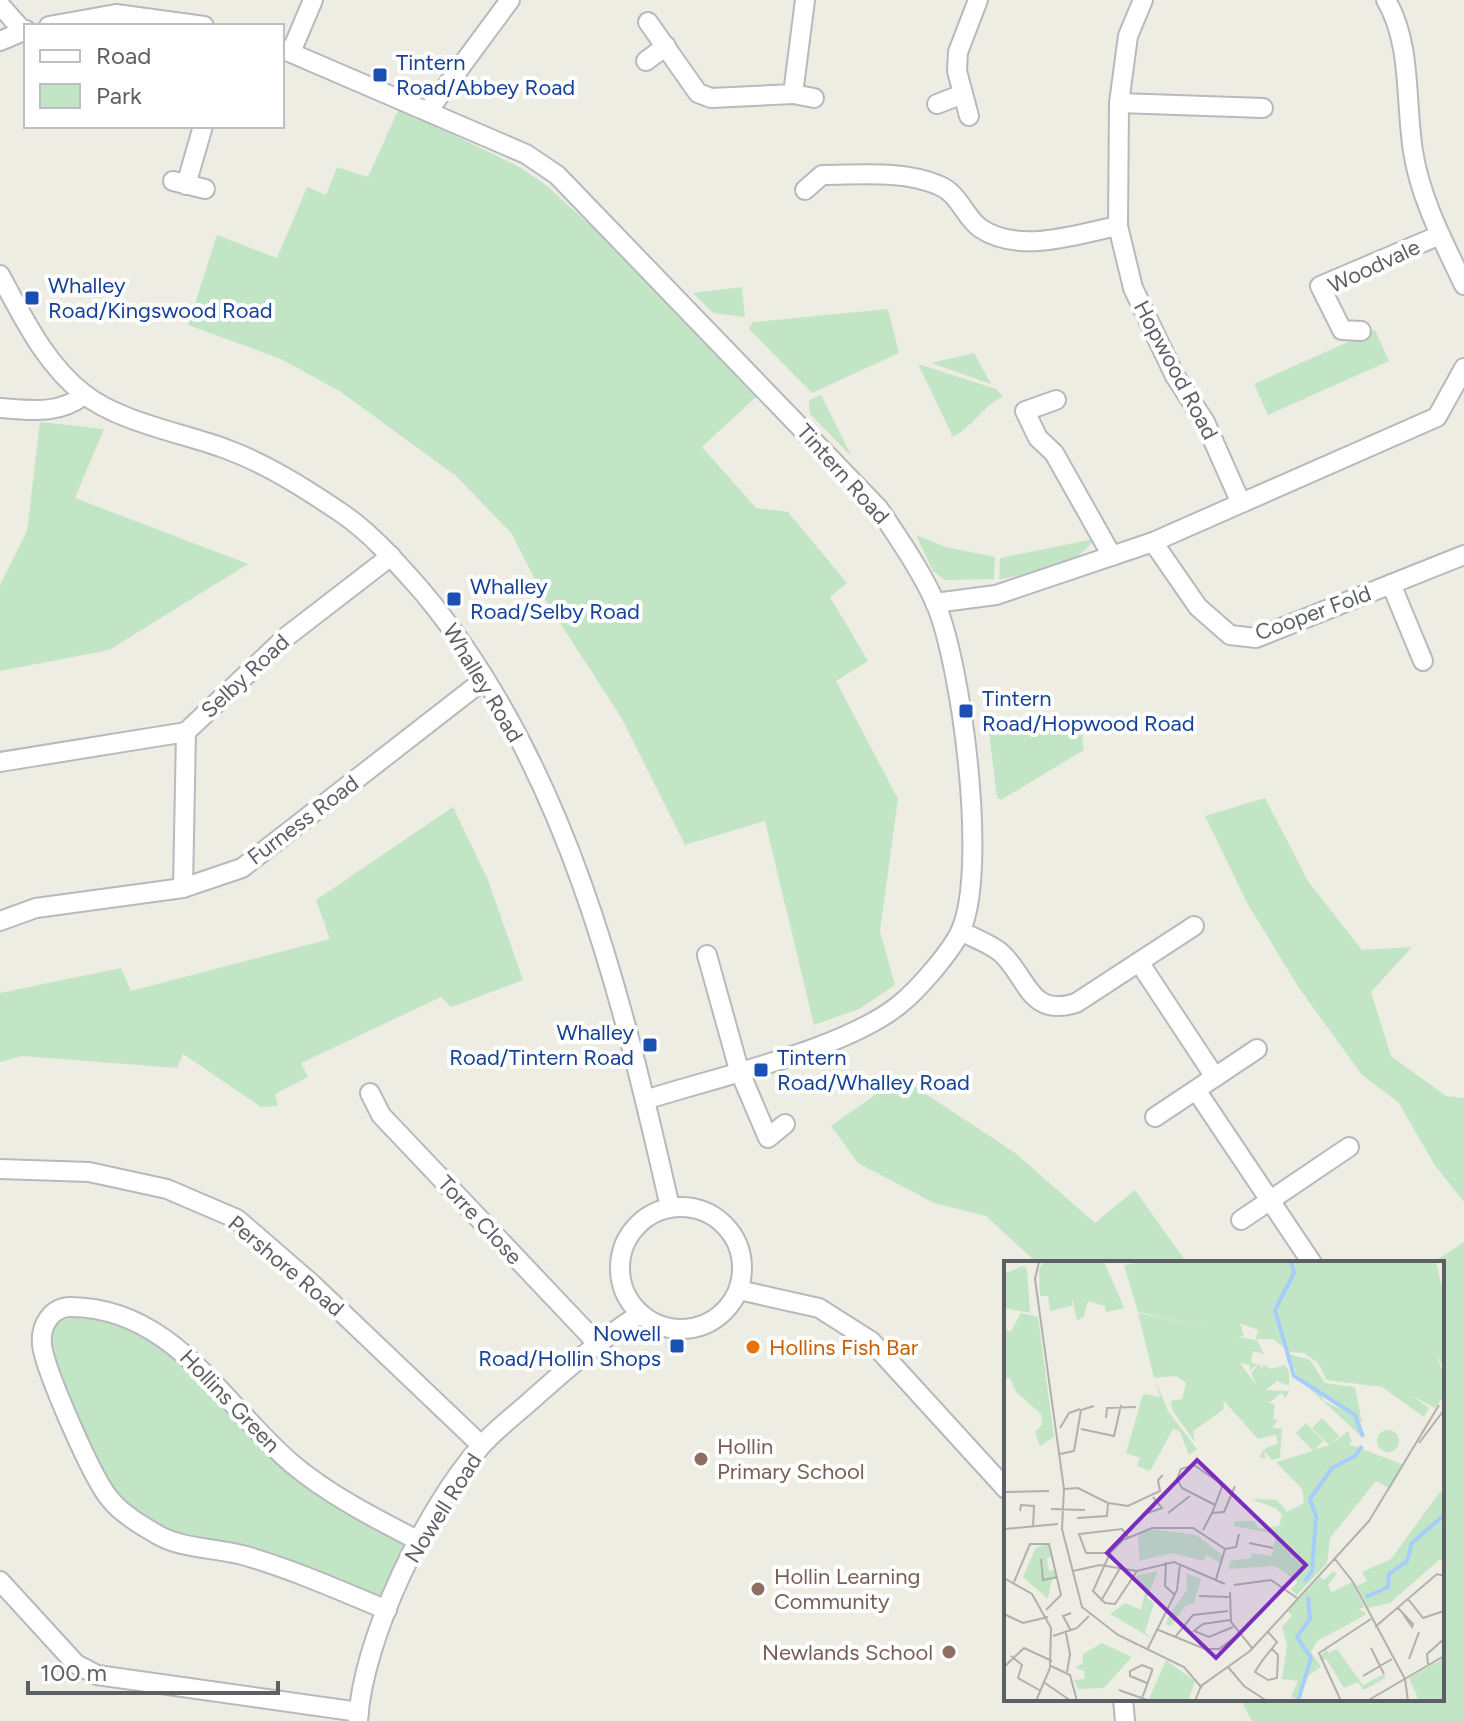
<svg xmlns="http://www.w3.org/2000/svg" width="1464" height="1721" viewBox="0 0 1464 1721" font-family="Figtree,sans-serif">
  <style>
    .green { fill: #c2e5c5 }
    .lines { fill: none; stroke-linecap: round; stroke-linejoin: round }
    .minor-casing { stroke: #b7b9be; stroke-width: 22 }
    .minor { stroke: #fff; stroke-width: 18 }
    .transit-dot { fill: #1a4fb4; stroke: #fff; stroke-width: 3 }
    .food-dot { fill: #e8710a; stroke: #fff; stroke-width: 3 }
    .education-dot { fill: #8d6e63; stroke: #fff; stroke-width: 3 }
    .labels { text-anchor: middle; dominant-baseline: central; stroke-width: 8; stroke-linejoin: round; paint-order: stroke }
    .transit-label { font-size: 22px; fill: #164399; stroke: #fff; text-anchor: start }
    .street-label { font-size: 22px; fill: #5c5f64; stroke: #fff }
    .food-label { font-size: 22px; fill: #c56008; stroke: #fff; text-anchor: start }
    .education-label { font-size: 22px; fill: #785e54; stroke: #fff; text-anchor: start }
    .inset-river { fill: none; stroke: #a7cdfc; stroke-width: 4 }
    .inset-road { fill: none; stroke: #b0b0ad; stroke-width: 2 }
    .view { fill: #7b2cbf; fill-opacity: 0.15; stroke: #7b2cbf; stroke-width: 4 }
    .inset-edge { fill: none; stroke: #5c5f64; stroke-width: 4 }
  </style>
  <rect width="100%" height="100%" fill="#eeede4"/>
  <!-- green -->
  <g class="green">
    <path d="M399,108L521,168L547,186L604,238L757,396L702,447L756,508L788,512L847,583L830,597L868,661L836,681L898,799L880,931L895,985L859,1009L814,1025L765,821L685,845L621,717L547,603L512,534L456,476L341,392L281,359L188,325L217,235L277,258L307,187L326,195L337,167L368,177Z"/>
    <path d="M742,287L745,317L713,313L693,293Z"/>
    <path d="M888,309L899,353L812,393L749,329L753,322Z"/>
    <path d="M1375,330L1389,361L1268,415L1254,384Z"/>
    <path d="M974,353L991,384L931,363Z"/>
    <path d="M918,364L996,389L1003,396C981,408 974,425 953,437Z"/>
    <path d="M821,395L851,455V456L810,414L809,400Z"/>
    <path d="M40,422L104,429L75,498L248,564L109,650L0,671V585L27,531Z"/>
    <path d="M916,535L946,547L995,557L994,579L945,580L933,571Z"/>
    <path d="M1094,539C1077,568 1030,574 999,579L1000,558Z"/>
    <path d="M1080,719L1084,750L1001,800L997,798L989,732Z"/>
    <path d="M1265,798L1308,881L1362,950L1412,947L1371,992L1391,1056L1446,1096L1464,1098V1202L1434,1164L1399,1103L1362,1075L1299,988L1247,903L1205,816Z"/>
    <path d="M453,807L488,880L523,980L451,1007L441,997L301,1063L308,1077L275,1094L278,1106L261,1107L183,1054L177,1068L22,1056L0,1062V993L121,968L131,991L330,939L316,900Z"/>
    <path d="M900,1077L1014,1152L1095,1223L1135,1190L1187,1263H1037L986,1216L934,1203L858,1163L831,1126Z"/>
    <path d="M1464,1242V1721H1252L1240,1699H1442V1263H1432Z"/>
    <path d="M101,1313L179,1352L287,1467L406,1538L387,1610L268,1558L155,1534L110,1500L86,1448L47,1337L56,1321Z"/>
  </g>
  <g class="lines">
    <!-- minor casing -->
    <g class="minor-casing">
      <g id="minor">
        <path d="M1143,0L1128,36L1119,103L1118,226L1133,288L1175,376L1205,422L1240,501"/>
        <path d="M1386,0C1412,44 1405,101 1413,151C1420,198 1444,243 1464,285"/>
        <path d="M0,5L23,31"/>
        <path d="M648,22L698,93L711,98L793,94L805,0"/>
        <path d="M49,26L116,14L204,26"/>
        <path d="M0,41L26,30"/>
        <path d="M282,49L526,154L557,175L879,509C899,539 920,569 935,602C962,665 988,868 961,930C952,951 917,991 899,1005C843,1050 716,1077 645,1100"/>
        <path d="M291,52L313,0"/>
        <path d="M646,61L666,46"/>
        <path d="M793,94L814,98"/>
        <path d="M1119,103L1263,108"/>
        <path d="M937,104L963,94"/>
        <path d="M428,111L510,0"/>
        <path d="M969,116L957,71L958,52L978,0"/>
        <path d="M173,181L205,189"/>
        <path d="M186,185L203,126"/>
        <path d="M805,190L822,175C861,175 902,170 938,185C959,193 964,216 980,228C1020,255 1076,234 1118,226"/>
        <path d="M0,275C23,317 45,364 84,394C119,422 183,433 226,449C267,464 306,489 343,514C373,535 397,563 421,590C566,762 621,993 670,1207"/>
        <path d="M1361,331L1342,330L1320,286L1440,235"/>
        <path d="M1056,400L1025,411L1038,438L1054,453L1112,556"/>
        <path d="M0,408C30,410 59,415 84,395"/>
        <path d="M1153,542L1198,607L1230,635L1256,638L1464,555"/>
        <path d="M1391,584L1423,661"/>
        <path d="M935,603L996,595L1153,542L1437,417L1464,368"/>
        <path d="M0,762L186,732"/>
        <path d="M183,888L186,732L286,637L391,556"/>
        <path d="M0,921L36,908L183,888L242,868L485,679"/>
        <path d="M961,931C973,938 989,943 1000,952C1028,976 1028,1018 1076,1003L1194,926"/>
        <path d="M707,955L739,1070L768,1138L785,1124"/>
        <path d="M1139,962L1215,1077"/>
        <path d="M1196,1090L1312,1263"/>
        <path d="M370,1093L381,1115L596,1342"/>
        <path d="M1155,1117L1257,1049"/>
        <path d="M0,1169L89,1172L167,1189L237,1219L312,1284L481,1445"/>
        <circle cx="681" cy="1268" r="61"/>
        <path d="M1241,1220L1349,1147"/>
        <path d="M739,1290L819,1308L871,1341L1006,1489"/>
        <path d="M0,1581L76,1664L97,1675L359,1712"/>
        <path d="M387,1610C341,1591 294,1570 246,1556C216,1547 180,1550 153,1532C139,1524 120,1512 110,1499C93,1480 45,1370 42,1345C40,1326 51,1307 71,1307C173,1308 222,1403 290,1462C327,1494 376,1519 419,1541"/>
        <path d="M1123,1699L1125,1721"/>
        <path d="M358,1721C363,1638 426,1508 481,1446C494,1431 511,1418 526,1405C563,1372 598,1341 640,1314"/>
      </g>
    </g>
    <!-- minor -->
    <use href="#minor" class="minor"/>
  </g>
  <!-- markers -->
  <g class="transit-dot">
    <rect x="372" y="67" width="16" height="16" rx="4"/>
    <rect x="24" y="290" width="16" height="16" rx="4"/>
    <rect x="446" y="591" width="16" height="16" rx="4"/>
    <rect x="958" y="703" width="16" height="16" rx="4"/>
    <rect x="642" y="1037" width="16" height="16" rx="4"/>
    <rect x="753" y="1062" width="16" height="16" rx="4"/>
    <rect x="669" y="1338" width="16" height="16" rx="4"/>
  </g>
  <circle class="food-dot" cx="753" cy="1347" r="8"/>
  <g class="education-dot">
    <circle cx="701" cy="1459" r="8"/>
    <circle cx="758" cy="1589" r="8"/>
    <circle cx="949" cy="1652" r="8"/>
  </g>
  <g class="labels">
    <!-- transit labels -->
    <g class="transit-label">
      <text x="396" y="62">Tintern<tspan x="396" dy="25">Road/Abbey Road</tspan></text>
      <text x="48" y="285">Whalley<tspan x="48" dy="25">Road/Kingswood Road</tspan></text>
      <text x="470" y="586">Whalley<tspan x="470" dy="25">Road/Selby Road</tspan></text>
      <text x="982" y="698">Tintern<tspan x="982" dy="25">Road/Hopwood Road</tspan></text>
      <text x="634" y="1032" text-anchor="end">Whalley<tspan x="634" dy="25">Road/Tintern Road</tspan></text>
      <text x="777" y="1057">Tintern<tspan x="777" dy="25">Road/Whalley Road</tspan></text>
      <text x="661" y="1333" text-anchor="end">Nowell<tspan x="661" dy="25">Road/Hollin Shops</tspan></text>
    </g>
    <!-- street labels -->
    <g class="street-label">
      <text transform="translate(1374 266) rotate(-25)">Woodvale</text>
      <text transform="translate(1176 370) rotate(62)">Hopwood Road</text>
      <text transform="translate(843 474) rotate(48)">Tintern Road</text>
      <text transform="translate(1313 613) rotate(-20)">Cooper Fold</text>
      <text transform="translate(245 676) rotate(-43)">Selby Road</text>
      <text transform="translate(483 683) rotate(59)">Whalley Road</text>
      <text transform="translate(303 820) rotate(-37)">Furness Road</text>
      <text transform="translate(480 1220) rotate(47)">Torre Close</text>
      <text transform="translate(286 1266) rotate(40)">Pershore Road</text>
      <text transform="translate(230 1401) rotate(46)">Hollins Green</text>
      <text transform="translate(443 1508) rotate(-58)">Nowell Road</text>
    </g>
    <!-- food labels -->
    <g class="food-label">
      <text x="769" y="1347">Hollins Fish Bar</text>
    </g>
    <!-- education labels -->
    <g class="education-label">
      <text x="717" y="1446">Hollin<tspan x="717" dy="25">Primary School</tspan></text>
      <text x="774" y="1576">Hollin Learning<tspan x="774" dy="25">Community</tspan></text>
      <text x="933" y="1652" text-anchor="end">Newlands School</text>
    </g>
  </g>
  <!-- overview -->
  <g transform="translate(1004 1261)">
    <rect width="440" height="440" fill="#eeede4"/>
    <path d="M40,0H100L120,47L102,51L101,45L84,40L79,57L73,59L68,37V45L46,50L44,35H36L35,9ZM145,0H432L440,36V108L431,91L440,114V135L431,147L407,134L425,147L420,156L378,126L323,119L314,102L300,92L285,91L269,78H252L254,69L236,62L240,75L234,76L253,79L260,93L249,90L247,102L254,103L245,110L246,104L236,102L252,124L247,112L255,103L259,108V103L267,108L281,104L285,111V125L273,120L262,129L285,130L282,137L277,132L265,142L271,144L269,158L274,159L268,167L278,168L276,197L268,199L260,190L262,198L256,196L259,189L274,182L272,174L254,178L220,140L219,149L189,170L191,181L168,149L167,140L178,138L182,122L172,115L150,117L134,52L208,68L134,51L120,4ZM18,5L23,7L26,52L0,47V13ZM17,52L34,56L50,176L36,185L31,171L38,164L37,153L12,131L6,117L0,118V67L6,71ZM285,93L306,99L321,122L351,126L358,162L293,115ZM295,118L314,129L320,140L351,155L358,176ZM151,119L164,150L193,188L185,194L176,171L169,168L146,210L133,205L136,197L122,192L139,133L156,136ZM318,157L335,175L327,184L344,170L348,180L345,183L400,204L386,228L372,220L326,277L323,302L293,334L287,328L294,321L271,305L225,308L226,300L247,297L248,292L268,295L272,273L229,265L231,260H250L255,268L275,265L278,254L273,248L247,238L273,239L283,251L300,242L298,228L272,201L309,190L292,172L302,162L319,180L310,189L325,184L308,167ZM373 180a11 11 0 1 1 22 0a11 11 0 1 1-22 0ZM436,231L440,233V301L435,299L386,342L364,347L353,325L363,320L358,311L387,298ZM148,268L192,274L220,295L218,303L202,294L199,300L168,292L135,300L134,273ZM44,282L48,296L43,297L45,310L51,309L53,316L48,318L44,338L19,316L31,288ZM154,310L143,337L150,342L141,371L147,377L106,353L121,342L137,349L141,330L132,315ZM329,310L333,313L324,324L328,331L348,321L360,346L355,348L363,353L313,380L307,391L317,406L305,414L293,440L287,435L294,420L278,418L283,384L278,366L288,355L284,350L316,316L320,319ZM182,312L197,318L190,342L181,345L167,365L162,363L165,354L183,329ZM98,382L128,396L100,427L74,428L70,419L81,418L80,410L71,407L79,402V393ZM322,388L325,392L333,388L359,424L380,413L381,417L360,429L354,421L340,427L323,399L315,398ZM440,397V440H415L405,417ZM162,399L191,420L184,440L145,438Z" fill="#c2e5c5"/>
    <path class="inset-river" d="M287,0L290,12L271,49L290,115L351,154L359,176M301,320L308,310L312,255L306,238L328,207L351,195L358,185M362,336L384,326L385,313L403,300L408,282L440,254M294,440L307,397L293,376L306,358L304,336"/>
    <path class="inset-road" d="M35,1L31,18L60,228L58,268L78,346L114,374L180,406L198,427M102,157L103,147L132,146M56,167L65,152L76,148M77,168L110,175L117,144M415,182L440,149M56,193L70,190L77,149L90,145M60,228L74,227L104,242L124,245L156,230L154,219L159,214M2,231L45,230M47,248L81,249M16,250L17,244L30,245L29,266M144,252L158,247L149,236M164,252L186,235M208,252L220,251L231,225M73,257L103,255L104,242M0,268L54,263M199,269L208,252L218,226L216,222L190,204L177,208L173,218L178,227L211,244M245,282L269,287M221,288L232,286L235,273M106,292H82L75,273L118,268L124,276M37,298L39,319L54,316M331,298L349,321L401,418L404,440M162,301L161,325L171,334M69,310L96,304L133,310L170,301L221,323M133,310L111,343L101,342L89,330L106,292L119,279L148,267H189L221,288L212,318M0,317L28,333L47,367L46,407L32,440M10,321L26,283H45L57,334L42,349M230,324L267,319L293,337M226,331L227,361L248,387M195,335L225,336M404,338L419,357L440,350M97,340L116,307M394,347L409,363L408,366L399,353M0,353L19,362L44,356M226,359L199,363L190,370L205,376L229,366M371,366L433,313L440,315M152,368L201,388H215L234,374M67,370L59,355L67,352M264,371L273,381L258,400L251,411L264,419L273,417L274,394L268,388M62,372L66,393L63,411M49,375L73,367L85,355M171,376L189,354L224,350M367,387L380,413M143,389L173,329L176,303M7,395L18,404L14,417L37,430M405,398L415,371M424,403L423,393L440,378M47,405L66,414L73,440M0,406L20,387L48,400M224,406L240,425L263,440M359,415L388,398M41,422L67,440M115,429L146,440M137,440L148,410V408L138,404L126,410V415L143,422M191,440L197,425L246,390L365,260L435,144M337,440L315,392L367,358M363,440L440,395"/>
    <path class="view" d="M193,199L302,304L212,397L103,292Z"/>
    <rect width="440" height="440" class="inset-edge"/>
  </g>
  <!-- legend -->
  <rect x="24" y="24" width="260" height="104" fill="#ffffff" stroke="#bebfc1" stroke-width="2"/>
  <rect x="40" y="50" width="40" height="12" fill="#ffffff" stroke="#bebfc1" stroke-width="2"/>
  <text x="96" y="64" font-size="24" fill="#5c5f64">Road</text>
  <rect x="40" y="84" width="40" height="24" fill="#c2e5c5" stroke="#bebfc1" stroke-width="2"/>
  <text x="96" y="104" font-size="24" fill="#5c5f64">Park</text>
  <!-- scale -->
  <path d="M28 1681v12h250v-12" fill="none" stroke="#5c5f64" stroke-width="4"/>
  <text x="40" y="1681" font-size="24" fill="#5c5f64" stroke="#ffffff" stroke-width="6" paint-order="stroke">100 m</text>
</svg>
